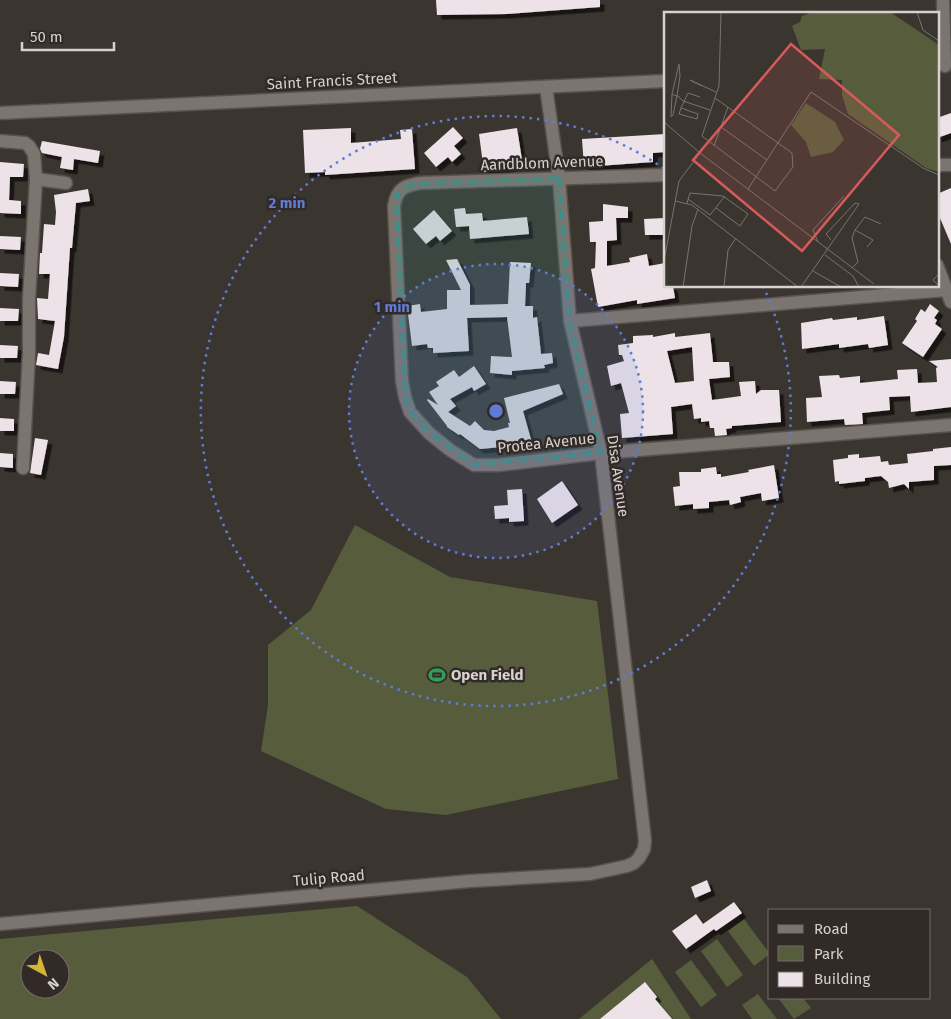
<svg xmlns="http://www.w3.org/2000/svg" width="951" height="1019" viewBox="0 0 951 1019" font-family="'Fira Sans',sans-serif">
  <style>
    .green { fill: #575d3c; fill-rule: evenodd }
    .building { fill: #ece2e7; fill-rule: evenodd; filter: url(#shadow) }
    .lines { fill: none; stroke-linecap: round; stroke-linejoin: round }
    .minor-casing { stroke: #58524f; stroke-width: 15 }
    .minor { stroke: #7c746f; stroke-width: 12 }
    .marked { fill: #418d86; fill-opacity: 0.2; stroke: #418d86; stroke-width: 4; stroke-dasharray: 10 6; stroke-linejoin: round }
    .ring { fill: none; stroke: #5e7cd5; stroke-width: 2.5; stroke-dasharray: 2.5 5 }
    .labels { text-anchor: middle; dominant-baseline: central; stroke-width: 5; stroke-linejoin: round; paint-order: stroke }
    .street-label { font-size: 15px; fill: #d6d1cf; stroke: #312a27 }
    .poi-label { font-size: 15px; font-weight: bold; fill: #d6d1cf; stroke: #312a27; text-anchor: start }
    .inset-road { fill: none; stroke: #797370; stroke-width: 1 }
    .view { fill: #d65b5a; fill-opacity: 0.15; stroke: #d65b5a; stroke-width: 2.5 }
    .inset-edge { fill: none; stroke: #d6d1cf; stroke-width: 2.5 }
    .centre { fill: #5e7cd5; stroke: #312a27; stroke-width: 2.5 }
    .ring-label { font-size: 15px; text-anchor: middle; font-weight: bold; fill: #5e7cd5; stroke: #312a27; stroke-width: 5; stroke-linejoin: round; paint-order: stroke }
  </style>
  <defs>
    <filter id="shadow"><feDropShadow dx="4.5" dy="4.5" stdDeviation="0" flood-color="#0009"/></filter>
  </defs>
  <rect width="100%" height="100%" fill="#3b3530"/>
  <!-- green -->
  <g class="green">
    <path d="M355,525L450,577L597,601L618,779L446,815L386,809L261,751L268,705V645L311,610Z"/>
    <path d="M357,906L467,977L501,1019H0V939ZM30,959H60V989H30Z"/>
    <path d="M744,919L770,954L754,966L728,931Z"/>
    <path d="M717,939L743,975L727,987L701,951Z"/>
    <path d="M652,959L691,1019H579Z"/>
    <path d="M691,960L717,995L701,1007L675,972Z"/>
    <path d="M758,994L777,1019H752L742,1005Z"/>
    <path d="M778,998H803L811,1008L794,1019Z"/>
  </g>
  <!-- building -->
  <g class="building">
    <path d="M436,0H600V7L507,14L437,15Z"/>
    <path d="M951,113V133L937,138V118Z"/>
    <path d="M453,127L463,138L454,146L461,154L452,162L448,157L436,167L424,153Z"/>
    <path d="M351,128V143L401,139L400,130L412,129L415,169L325,175V172L305,173L303,130Z"/>
    <path d="M517,128L522,160L510,161L511,168L484,172L479,134Z"/>
    <path d="M665,134V152L653,153V162L584,167L582,139Z"/>
    <path d="M42,141L100,151L98,163L74,159L73,170L60,168L62,157L42,153L40,149Z"/>
    <path d="M0,162L24,164L23,177H10L9,200L21,201V214L0,213Z"/>
    <path d="M951,188V244L937,211V194Z"/>
    <path d="M88,189L90,201L76,203L72,248H70L64,337L58,369L36,365L38,353L49,355L55,321L38,319L37,298L48,299L50,274H39L40,253H42L44,224L55,225L56,212L54,195Z"/>
    <path d="M603,204L628,207V218H616L617,240L607,241V266L630,262L629,258L647,254L649,266L665,263V286H673L675,298L637,304V300L598,307L591,269L595,268L596,242H590L589,222L603,221Z"/>
    <path d="M465,208L466,214L482,213L483,221L527,217L529,234L470,239L469,226L456,227L454,209Z"/>
    <path d="M434,210L452,231L440,241L436,236L426,244L413,229Z"/>
    <path d="M665,218V235H645L644,219Z"/>
    <path d="M0,236L21,237L20,250L0,249Z"/>
    <path d="M457,259L470,285V305L508,304L510,262L531,263L529,283H526L525,306H533V318L537,317L541,354L552,353L553,363L544,365L545,368L512,371V375L490,373L491,356L512,357L507,317L467,318L469,351L433,353V348H428L427,344L412,346L407,306L420,304L421,312L447,309V290H461L446,260Z"/>
    <path d="M0,273L19,274L18,287L0,286Z"/>
    <path d="M930,304L939,311L934,318L937,320L935,324L942,329L923,357L902,343L917,321L915,319L921,309L925,312Z"/>
    <path d="M0,308L19,309L18,321H0Z"/>
    <path d="M884,316L888,345L869,348L868,344L839,348V344L802,349L801,323L832,318L833,320L857,317V320Z"/>
    <path d="M675,333V337L710,333L713,362H729L730,377L709,379L712,400L741,396L739,382L755,381L756,394L761,390H779L781,422L732,426V428L726,429L727,435L715,436L714,428H710L709,421L701,422V418L694,419L692,404L671,407L673,434L622,438L620,414L629,413L621,383L611,386L607,366L624,361L622,355H619L618,345L633,343V336L653,335V337ZM692,347L694,381L675,383L667,351Z"/>
    <path d="M0,345L18,346L17,358H0Z"/>
    <path d="M951,359V407L911,412L910,396L889,397L890,410L862,413L863,424L845,425L844,419L807,422L806,398L822,397L819,376L839,375L840,378L860,376V383L898,379L897,370L917,369L918,383L937,382L936,368L938,367L929,361Z"/>
    <path d="M474,366L486,384L474,391L472,387L450,399L456,406L448,412L470,426L475,421L484,430L494,431L509,427L508,423H510L504,398L559,384L563,394L523,411L532,443L515,448L514,446L480,449L460,434L459,435L447,427V426L427,400L428,399L438,405L429,392L439,386L436,382L454,370L459,377Z"/>
    <path d="M0,381L16,382L15,394H0Z"/>
    <path d="M0,418L14,419V431H0Z"/>
    <path d="M35,438L48,440L41,475L30,473Z"/>
    <path d="M951,447V465L934,466V480L909,482V489L904,484L889,488L888,482L881,476L865,478V481L839,484V481L835,482L833,460L848,458V455L859,454V458L880,456L881,462L888,461L889,465L908,463L907,454L933,451V449Z"/>
    <path d="M0,453L13,454V468L0,467Z"/>
    <path d="M774,465L779,498L762,501L761,493L740,497L741,502L730,505L729,500L709,502V508L693,509V504L675,506L673,487L680,486L679,472H701V469L716,467L717,474H721V477L749,472L748,470Z"/>
    <path d="M562,481L578,505L552,523L537,499Z"/>
    <path d="M522,489L524,521L509,522V518L495,519L494,506L508,505L507,490Z"/>
    <path d="M707,880L711,891L695,898L691,887Z"/>
    <path d="M734,902L742,913L716,931L714,929L686,949L672,931L696,914L703,924Z"/>
    <path d="M645,982L657,997L655,999L672,1019H600Z"/>
  </g>
  <g class="lines">
    <!-- minor casing -->
    <g class="minor-casing">
      <g id="minor">
        <path d="M943,0L945,66"/>
        <path d="M0,113L665,81"/>
        <path d="M0,141L25,143L29,146L34,154L36,179L29,299V353L23,468"/>
        <path d="M937,165H951"/>
        <path d="M665,175L420,183C403,186 397,189 394,206L402,381L405,397L410,412L429,433L450,450L474,465H498L601,453L951,425"/>
        <path d="M36,179L66,183"/>
        <path d="M937,265L951,302"/>
        <path d="M570,321L946,290"/>
        <path d="M0,924L470,881L590,874L627,866L634,863L639,858L644,849L645,841L601,453L570,321L559,178L546,87"/>
      </g>
    </g>
    <!-- minor -->
    <use href="#minor" class="minor"/>
  </g>
  <!-- marked area -->
  <path class="marked" d="M559,178L570,321L601,453L474,465L429,433L410,412L405,397L396,195L409,185L420,183Z"/>
  <!-- distance rings -->
  <circle cx="496" cy="411" r="147" fill="#5e7cd5" fill-opacity=".12"/>
  <g class="ring">
    <circle cx="496" cy="411" r="147"/>
    <path d="M763 286A295 295 0 1 1 663 168"/>
  </g>
  <!-- icons -->
  <defs>
    <g id="stadium-bare" transform="scale(1.35)"><path d="M0-5a6.5 5 0 1 0 0 10a6.5 5 0 1 0 0-10ZM-3.5-1.8h7v3.6h-7Z" fill="#2e9e5b" stroke="#312a27" stroke-width="2.5" paint-order="stroke"/></g>
  </defs>
  <g fill-rule="evenodd">
    <use href="#stadium-bare" x="437" y="675"/>
  </g>
  <g class="labels">
    <!-- street labels -->
    <g class="street-label">
      <text transform="translate(332 81) rotate(-3)">Saint Francis Street</text>
      <text transform="translate(542 163) rotate(-2)">Aandblom Avenue</text>
      <text transform="translate(546 443) rotate(-6)">Protea Avenue</text>
      <text transform="translate(618 476) rotate(82)">Disa Avenue</text>
      <text transform="translate(329 878) rotate(-5)">Tulip Road</text>
    </g>
    <!-- poi labels -->
    <g class="poi-label">
      <text x="451" y="675">Open Field</text>
    </g>
  </g>
  <!-- overview -->
  <g transform="translate(664 12)">
    <rect width="275" height="275" fill="#3b3530"/>
    <path d="M149,0H226L275,33V160L262,156L184,102L178,83V68L155,67L161,37L137,38L128,14L136,10L138,4ZM142,91L171,110L180,128L169,140L147,145L142,130L127,113Z" fill="#575d3c"/>
    <path class="inset-road" d="M253,0L259,18L275,29M38,74L26,68L52,80M8,82L7,105L9,103L13,84L16,64L15,52L8,82L10,83L13,84L15,85L19,89L46,98M51,86L128,141L129,155L111,179L38,124L55,74L57,0M17,96L34,102L33,107L15,102ZM17,96L24,81L36,85M0,110L36,141L210,272M57,115L103,148M50,134L64,95M84,177L147,80L259,156L275,163M24,187L46,203L61,184M11,189L28,193L134,275M23,191L26,181L59,184L84,202L76,214L52,196M191,218L201,205L217,212M154,230L149,218L180,184M161,243L189,264L195,275M0,249L15,169L36,141M188,256L194,250L188,226L191,218L209,228L203,235M149,259L177,275M275,262L269,268L275,274M19,275L28,214L34,197M60,275L64,238L72,226M137,275L195,192L191,191L162,222L167,228"/>
    <path class="view" d="M127,32L235,123L138,239L29,148Z"/>
    <rect width="275" height="275" class="inset-edge"/>
  </g>
  <circle cx="496" cy="411" r="8" class="centre"/>
  <g class="ring-label">
    <text x="287" y="208">2 min</text>
    <text x="392" y="312">1 min</text>
  </g>
  <!-- legend -->
  <rect x="768" y="909" width="162" height="90" fill="#312a27" stroke="#736d6a"/>
  <rect x="778" y="925" width="25" height="8" fill="#7c746f" stroke="#736d6a"/>
  <text x="814" y="934" font-size="15" fill="#d6d1cf">Road</text>
  <rect x="778" y="946" width="25" height="15" fill="#575d3c" stroke="#736d6a"/>
  <text x="814" y="959" font-size="15" fill="#d6d1cf">Park</text>
  <rect x="778" y="972" width="25" height="15" fill="#ece2e7" stroke="#736d6a"/>
  <text x="814" y="984" font-size="15" fill="#d6d1cf">Building</text>
  <!-- north arrow -->
  <g transform="translate(45 974) rotate(140)"><circle r="24" fill="#312a27" stroke="#736d6a"/>
  <path d="M0-4L9 19L0 12L-9 19Z" fill="#d6b534"/>
  <text y="-8" font-size="14" font-weight="bold" text-anchor="middle" fill="#d6d1cf">N</text>
  </g>
  <!-- scale -->
  <path d="M22 42v8h92v-8" fill="none" stroke="#d6d1cf" stroke-width="2.5"/>
  <text x="30" y="42" font-size="15" fill="#d6d1cf" stroke="#312a27" stroke-width="4" paint-order="stroke">50 m</text>
</svg>
